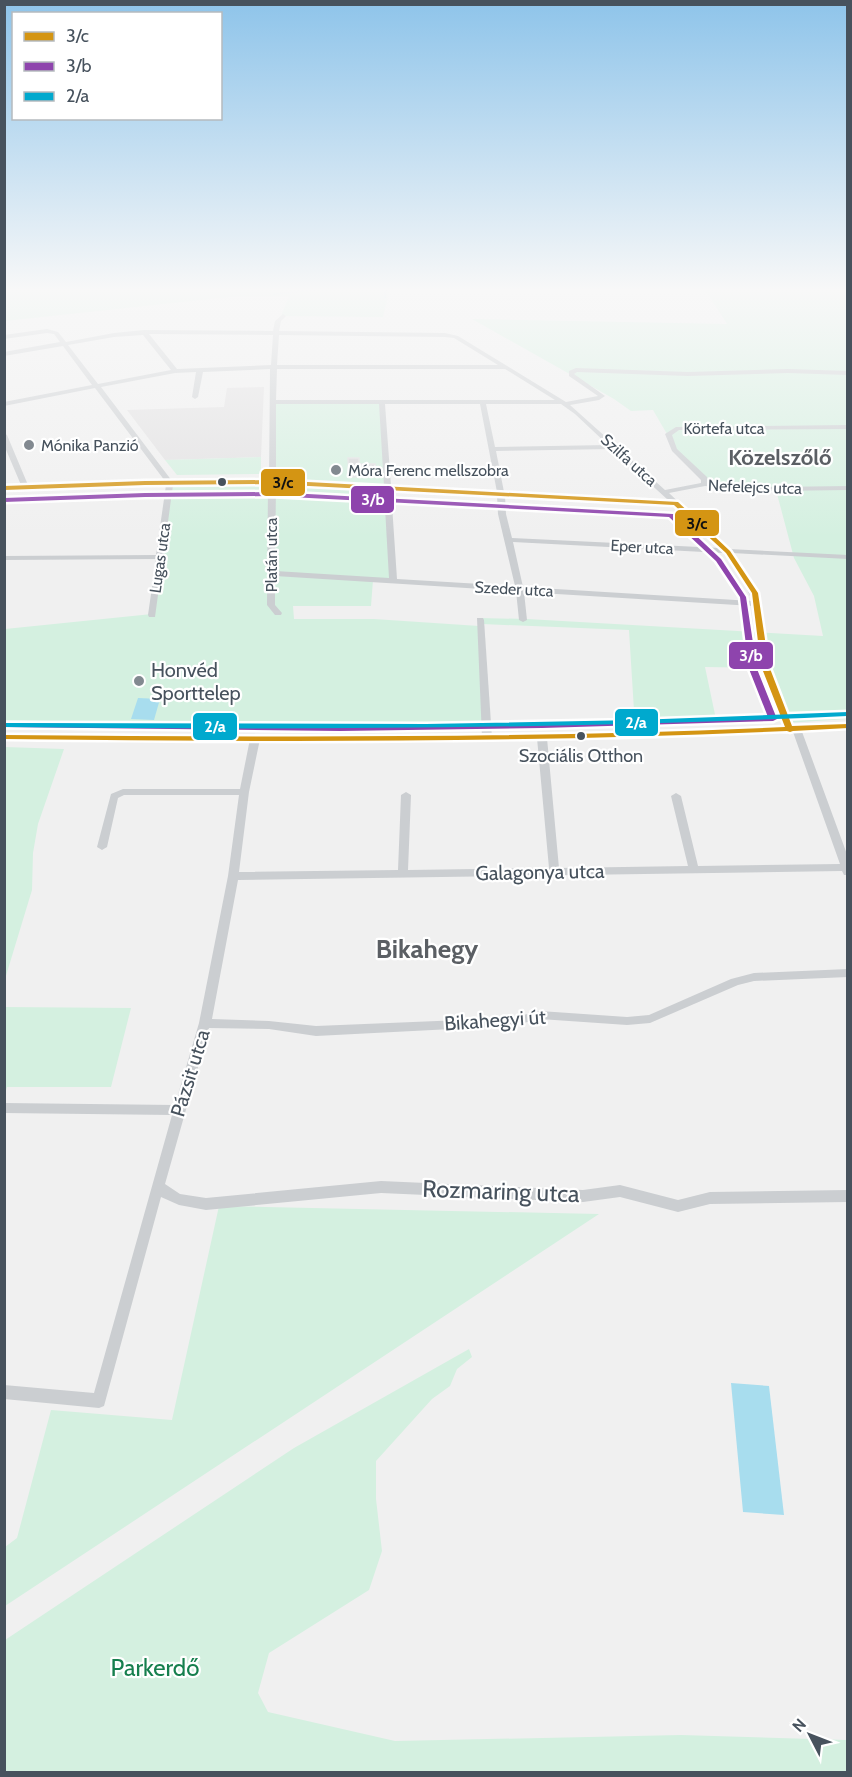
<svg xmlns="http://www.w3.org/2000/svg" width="852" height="1777" viewBox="0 0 852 1777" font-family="Cabin,sans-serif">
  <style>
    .education { fill: #e2e1e2 }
    .green { fill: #d4f0e0 }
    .water { fill: #a8ddee }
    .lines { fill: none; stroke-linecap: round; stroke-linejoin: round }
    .stream { stroke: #a8ddee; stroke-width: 1.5 }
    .building { fill: #d8d8da; stroke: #e2e2e3; stroke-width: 1.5 }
    .street { fill: #cbced1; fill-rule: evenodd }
    .secondary { fill: #ccd0d3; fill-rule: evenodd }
    .bus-1-casing { stroke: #fff; stroke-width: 5 }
    .bus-2-casing { stroke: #fff; stroke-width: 5 }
    .bus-3-casing { stroke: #fff; stroke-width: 5 }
    .bus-1 { fill: #d49513; fill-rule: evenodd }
    .bus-2 { fill: #8e44ad; fill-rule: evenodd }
    .bus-3 { fill: #00a9ce; fill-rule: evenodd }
    .poi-dot { fill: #828990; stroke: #fff; stroke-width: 2 }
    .bus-dot { fill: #47525d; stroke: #fff; stroke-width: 2 }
    .labels { text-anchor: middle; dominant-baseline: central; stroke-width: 4.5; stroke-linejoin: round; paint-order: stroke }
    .far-street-label { font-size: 16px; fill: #47525d; stroke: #fff }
    .far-poi-label { font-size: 16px; fill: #47525d; stroke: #fff; text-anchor: start }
    .bus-label { font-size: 18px; fill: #47525d; stroke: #fff }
    .poi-label { font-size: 20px; fill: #47525d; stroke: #fff; text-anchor: start }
    .street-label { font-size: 20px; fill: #47525d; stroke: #fff }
    .far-district-label { font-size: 22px; font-weight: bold; fill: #5b5f64; stroke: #fff }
    .near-street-label { font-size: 24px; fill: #47525d; stroke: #fff }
    .near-park-label { font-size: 24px; fill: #167f4e; stroke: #fff }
    .district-label { font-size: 26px; font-weight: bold; fill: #5b5f64; stroke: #fff }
    .line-badge { stroke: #fff; stroke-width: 2 }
    .badge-label { font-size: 16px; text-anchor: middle; font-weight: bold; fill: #fff }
    .pale-badge-label { font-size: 16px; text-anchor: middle; font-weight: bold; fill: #111 }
  </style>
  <rect width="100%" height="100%" fill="#f0f0f0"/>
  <!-- education -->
  <path class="education" d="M264,387L261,457L165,460L127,410L224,407L227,388Z"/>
  <!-- green -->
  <g class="green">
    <path d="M4,288H390L383,317L281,316L289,296L229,297L5,321Z"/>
    <path d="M704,288H847V719L786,723L764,668L705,667L717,724L635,727L629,630L482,624L479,618L527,619L823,636L814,596L794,558L776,490L709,485L678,453L653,410L631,411L614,399L472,319L727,324Z"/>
    <path d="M273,402H382L393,581L373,580L371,606H293L294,619H374L479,626L486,729L268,730L5,725V629L152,614L170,483L271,482Z"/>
    <path d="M261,457V474L177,475L165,460Z"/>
    <path d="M5,747L64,749L38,824L33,853L32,890L5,979Z"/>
    <path d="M5,1007L131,1008L111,1087H7L5,1094Z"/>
    <path d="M219,1206L599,1214L5,1606V1547L17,1538L51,1410L172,1420Z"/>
    <path d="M469,1349L472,1357L457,1369L450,1386L432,1399L376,1461V1499L382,1551L369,1590L269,1653L258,1693L268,1712L395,1741L681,1735L847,1740V1772H5V1640L294,1448Z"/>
  </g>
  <!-- water -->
  <g class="water">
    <path d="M138,698L160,699L154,720L131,719Z"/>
    <path d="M731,1383L769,1386L784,1515L743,1512Z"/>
  </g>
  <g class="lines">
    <!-- stream -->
    <g class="stream">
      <path d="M274,294L331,288"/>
      <path d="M385,297L386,288"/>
    </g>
  </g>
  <!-- building -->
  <path class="building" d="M348,458H359V464H375L376,476L349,477Z"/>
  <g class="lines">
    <!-- street -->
    <g class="street">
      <path d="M283,314L286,316L281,321L279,331L445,333L458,336L566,402L598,396L569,376V371L576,368L688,372L788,369L848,371V375L788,373L688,376L577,372L574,374L605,396L599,400L570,405L665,490L701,483V480L672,451L665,434L676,427L848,425V429L679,430L672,435L677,449L707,477L708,482L774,487L848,486V490L774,491L705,486L669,493L728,549L848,555V559L732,553L750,577L761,604L769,666L793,727H799L801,729L848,857V875H844L842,871L238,880L212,1019L269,1021L316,1026L511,1018L540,1011L627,1017L649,1015L731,979L754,973L848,969V977L754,981L738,985L650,1023L627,1025L540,1019L511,1026L316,1036L269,1029L209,1028L165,1184L180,1194L206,1198L381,1181L583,1190L620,1185L678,1200L710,1192L848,1190V1202L710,1204L678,1212L620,1197L583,1202L381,1193L206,1210L179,1205L161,1197L104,1406L99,1408L4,1399V1385L94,1393L172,1115L4,1113V1103L175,1105L199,1023L228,876L239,795H124L118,798L107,847L102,850L97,847L111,794L123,789H240L250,739L255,736L260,739L249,792L239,872L398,870L401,795L406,792L411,795L408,870L549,868L537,738L542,735L547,738L559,868L688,866L671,796L676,793L681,796L698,866L840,864L793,732H787L785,730L761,666L753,606L524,592L527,620L523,622L519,620L516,591L275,576V605L282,613L281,615H275L267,605L268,484L173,485L155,617H149L148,615L156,559L4,560V556L156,555L166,485L4,490V486L21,485L4,445V433L7,435L28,485L165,481L95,388L4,406V402L92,385L63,346L4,356V352L60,342L54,334L47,333L4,339V335L47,329L58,332L66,342L114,333L144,330L273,331L275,321ZM149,334L273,335L271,365L177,369ZM143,335L171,370L98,384L68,345L114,337ZM279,335L445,337L454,338L498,365H277ZM270,369L269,480L172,481L101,387L175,373L196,372L192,397L195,399L198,397L203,372ZM277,369H505L555,400H276ZM276,404H379L384,486L276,480ZM385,404H480L497,492L391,486ZM486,404H561L575,414L608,445L495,447ZM612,449L668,500L504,492L496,451ZM276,484L384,490L389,578L275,571ZM391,490L497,496L498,514L515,586L397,579ZM505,496L673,505L720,548L512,538L506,514ZM513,542L723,553L742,577L752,601L523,587Z"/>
      <path d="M477,618H483L484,620L492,738L487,741L482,738Z"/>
    </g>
    <!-- secondary -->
    <path class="secondary" d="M848,722V730C567,745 286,744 4,741V733C286,736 567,737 848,722Z"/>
    <!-- bus-1 casing -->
    <g class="bus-1-casing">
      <path id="bus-1" d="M271,480L678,502L730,551L758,593L769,666L792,726L848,724V728L793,731L790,732L787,731C526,743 265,742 4,739V735C265,737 525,739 785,727L761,666L752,593L726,553L674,505L271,484L145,485L4,490V486L145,481Z"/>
    </g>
    <!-- bus-2 casing -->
    <g class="bus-2-casing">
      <path id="bus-2" d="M271,492L673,514L721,559L746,597L757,669L777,719L773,721L542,728L340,731L4,727V723L340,727L542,724L768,717L749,669L740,597L716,561L669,517L271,496L145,497L4,502V498L145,493Z"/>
    </g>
    <!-- bus-3 casing -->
    <g class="bus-3-casing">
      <path id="bus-3" d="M848,712L847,716C566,729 286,730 4,727V723L426,724L636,720Z"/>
    </g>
    <!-- bus-1 -->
    <use href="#bus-1" class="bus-1"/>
    <!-- bus-2 -->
    <use href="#bus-2" class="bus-2"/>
    <!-- bus-3 -->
    <use href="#bus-3" class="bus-3"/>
  </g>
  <!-- sky -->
  <linearGradient id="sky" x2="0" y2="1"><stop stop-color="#8ec4ea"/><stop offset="0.54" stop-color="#f8f8f8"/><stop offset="1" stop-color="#f8f8f8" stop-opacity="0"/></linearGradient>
  <rect width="852" height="537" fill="url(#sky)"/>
  <!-- markers -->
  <g class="poi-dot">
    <circle cx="29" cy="445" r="6"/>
    <circle cx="336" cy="470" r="6"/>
    <circle cx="139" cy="681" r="6"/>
  </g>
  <g class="bus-dot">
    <circle cx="222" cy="482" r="5"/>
    <circle cx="581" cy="736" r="5"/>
  </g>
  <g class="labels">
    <!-- far-street labels -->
    <g class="far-street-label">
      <text x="724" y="428">Körtefa utca</text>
      <text transform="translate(629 460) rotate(42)">Szilfa utca</text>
      <text transform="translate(755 487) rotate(2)">Nefelejcs utca</text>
      <text transform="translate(642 547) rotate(3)">Eper utca</text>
      <text transform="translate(271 555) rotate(-90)">Platán utca</text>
      <text transform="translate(160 558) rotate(-82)">Lugas utca</text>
      <text transform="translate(514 589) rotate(3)">Szeder utca</text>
    </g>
    <!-- far-poi labels -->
    <g class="far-poi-label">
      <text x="41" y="445">Mónika Panzió</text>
      <text x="348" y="470">Móra Ferenc mellszobra</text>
    </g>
    <!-- bus labels -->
    <g class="bus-label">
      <text x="581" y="756">Szociális Otthon</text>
    </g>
    <!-- poi labels -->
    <g class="poi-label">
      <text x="151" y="670">Honvéd<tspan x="151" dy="23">Sporttelep</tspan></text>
    </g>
    <!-- street labels -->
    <g class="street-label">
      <text transform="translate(540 872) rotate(-1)">Galagonya utca</text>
      <text transform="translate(495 1020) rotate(-4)">Bikahegyi út</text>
      <text transform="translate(190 1073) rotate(-73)">Pázsit utca</text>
    </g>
    <!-- far-district labels -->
    <g class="far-district-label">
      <text x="780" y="457">Közelszőlő</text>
    </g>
    <!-- near-street labels -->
    <g class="near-street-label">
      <text transform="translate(501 1191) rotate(2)">Rozmaring utca</text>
    </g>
    <!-- near-park labels -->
    <g class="near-park-label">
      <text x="155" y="1667">Parkerdő</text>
    </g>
    <!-- district labels -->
    <g class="district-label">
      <text x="427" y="949">Bikahegy</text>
    </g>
  </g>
  <g class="line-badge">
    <rect x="260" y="468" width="46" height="29" rx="6" fill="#d49513"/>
    <rect x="350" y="485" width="45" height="29" rx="6" fill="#8e44ad"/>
    <rect x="674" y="509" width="46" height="28" rx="6" fill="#d49513"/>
    <rect x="728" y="641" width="46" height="29" rx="6" fill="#8e44ad"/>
    <rect x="614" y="708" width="45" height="29" rx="6" fill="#00a9ce"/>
    <rect x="192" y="712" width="46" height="29" rx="6" fill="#00a9ce"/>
  </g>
  <g class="badge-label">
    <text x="373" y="505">3/b</text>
    <text x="751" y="661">3/b</text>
    <text x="636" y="728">2/a</text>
    <text x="215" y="732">2/a</text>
  </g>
  <g class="pale-badge-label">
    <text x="283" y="488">3/c</text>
    <text x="697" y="529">3/c</text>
  </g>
  <!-- border -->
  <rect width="852" height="1777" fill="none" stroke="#47525d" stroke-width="12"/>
  <!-- legend -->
  <rect x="12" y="12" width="210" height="108" fill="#ffffff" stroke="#b5babe" stroke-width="1.5"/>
  <rect x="24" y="32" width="30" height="9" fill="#d49513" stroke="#b5babe" stroke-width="1.5"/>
  <text x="66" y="42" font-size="18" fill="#47525d">3/c</text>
  <rect x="24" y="62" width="30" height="9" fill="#8e44ad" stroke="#b5babe" stroke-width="1.5"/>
  <text x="66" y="72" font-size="18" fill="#47525d">3/b</text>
  <rect x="24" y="92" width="30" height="9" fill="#00a9ce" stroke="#b5babe" stroke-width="1.5"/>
  <text x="66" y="102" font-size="18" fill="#47525d">2/a</text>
  <!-- north arrow -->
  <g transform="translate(810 1735) rotate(312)" stroke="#ffffff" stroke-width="4.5" paint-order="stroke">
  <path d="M0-4.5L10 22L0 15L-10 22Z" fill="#47525d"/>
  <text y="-9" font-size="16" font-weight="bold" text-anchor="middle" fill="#47525d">N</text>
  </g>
</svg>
